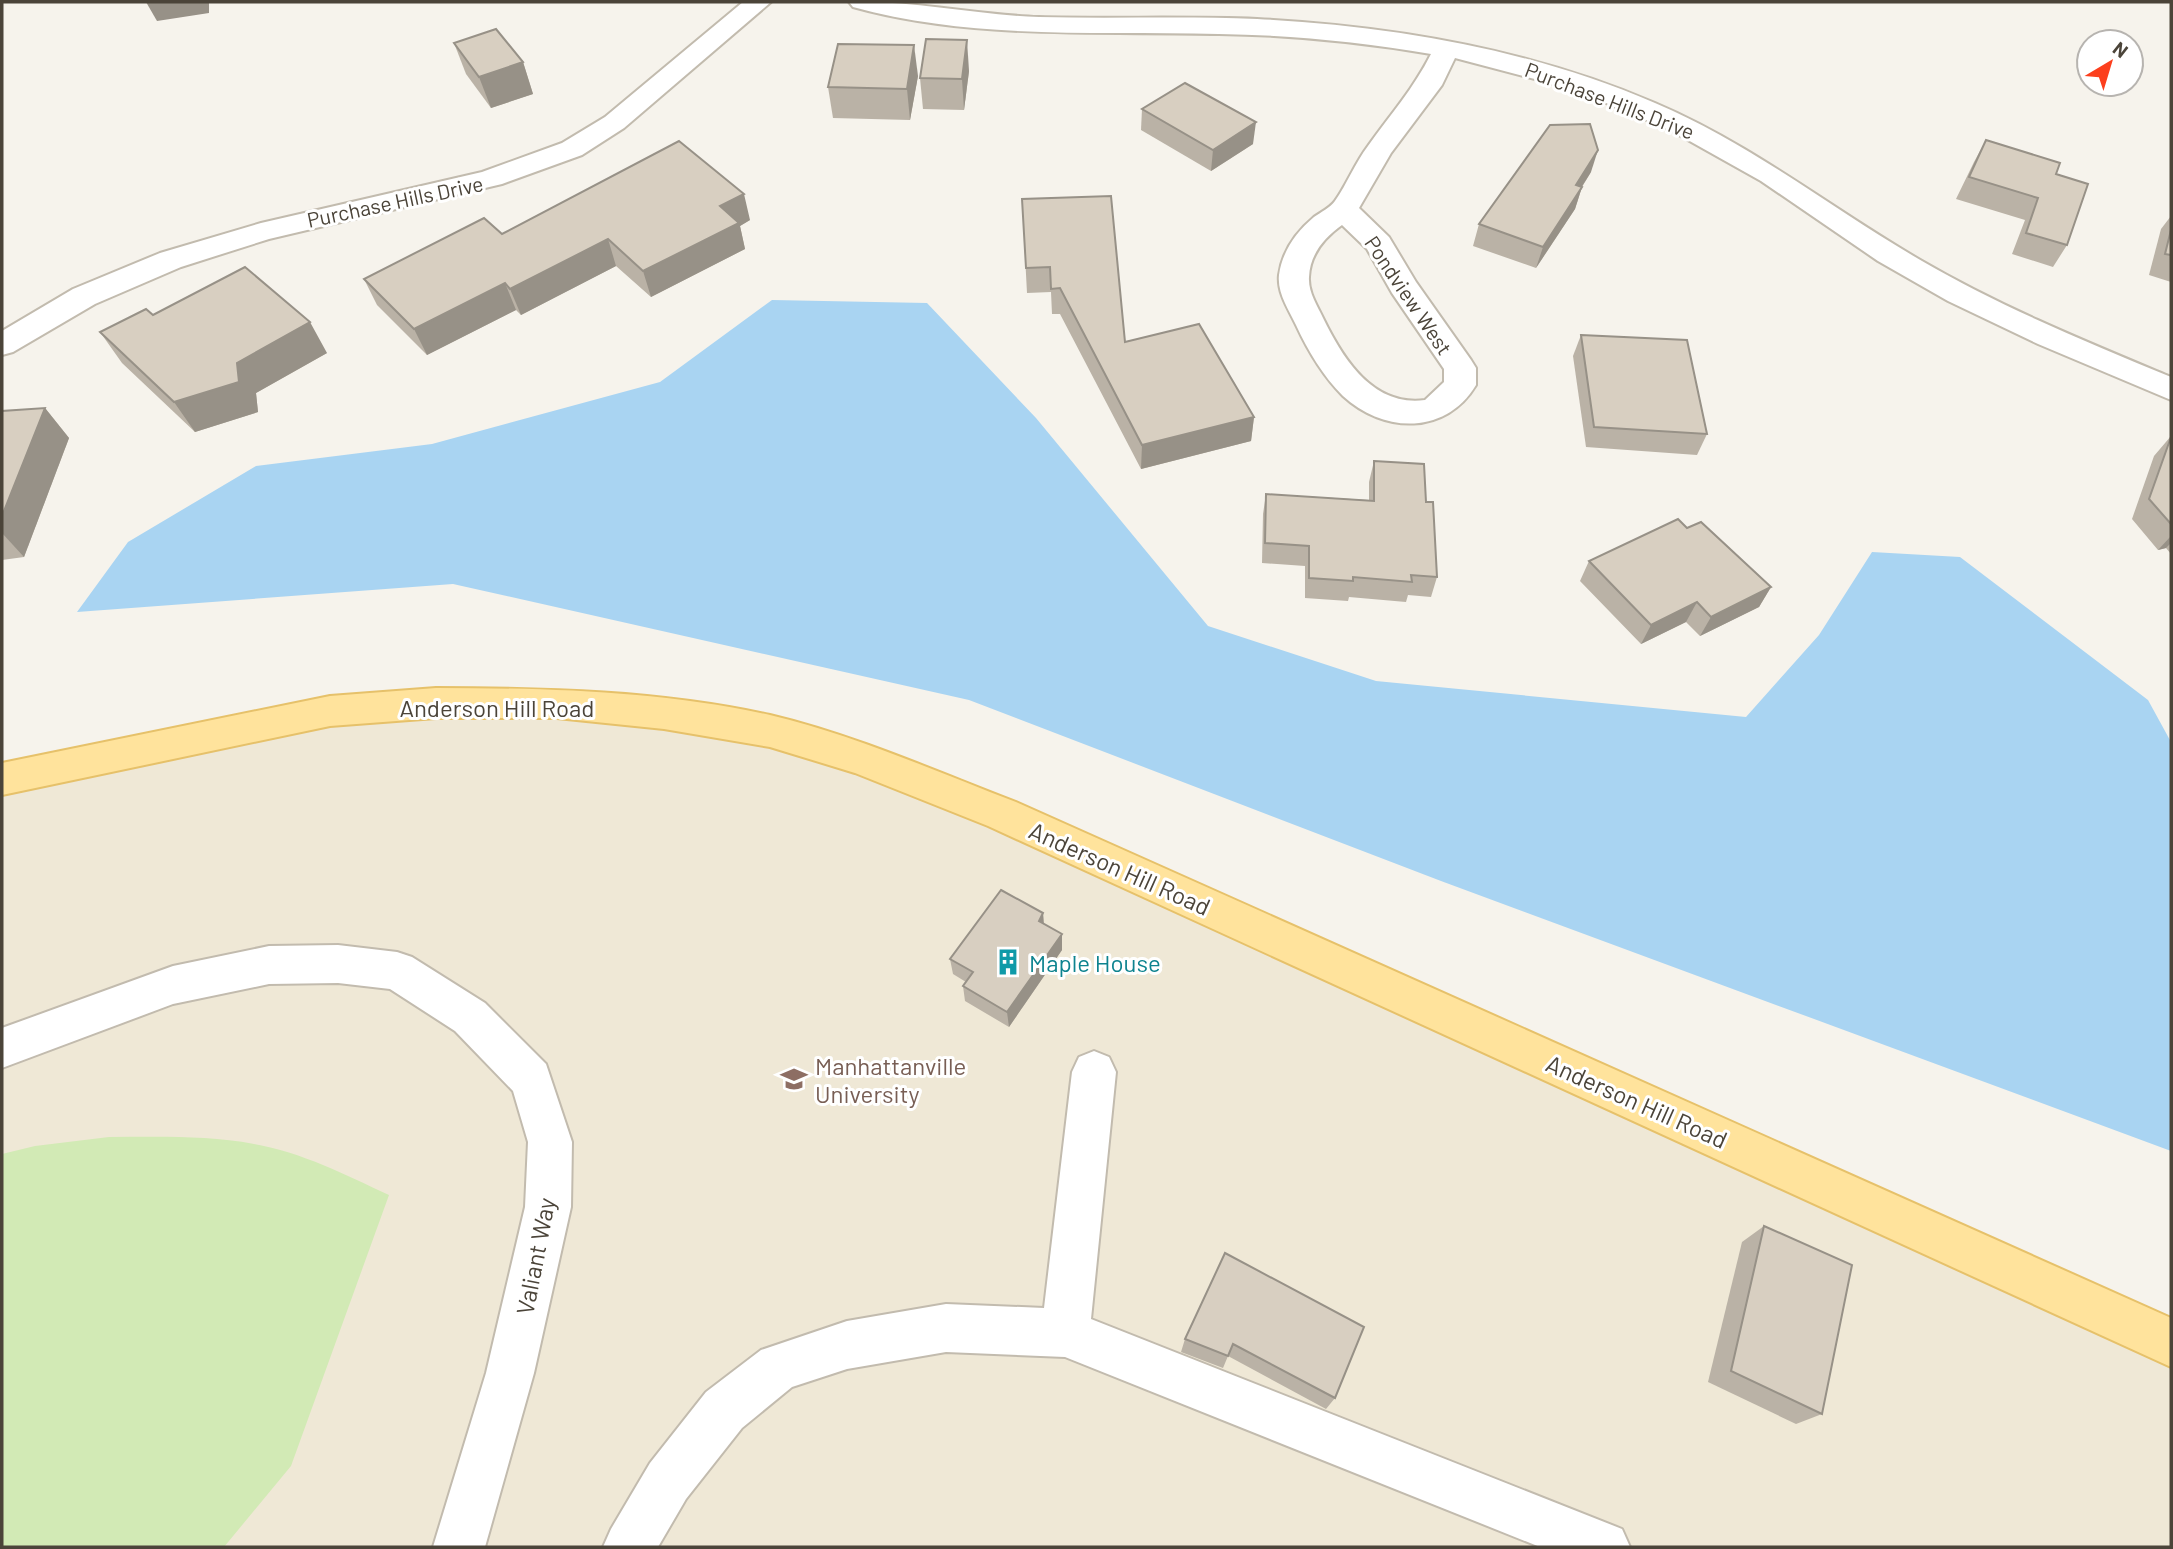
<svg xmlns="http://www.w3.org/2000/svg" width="2173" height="1549" viewBox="0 0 2173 1549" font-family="Barlow,sans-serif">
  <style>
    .education { fill: #efe8d6 }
    .green { fill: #d2eab5 }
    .water { fill: #a9d4f2 }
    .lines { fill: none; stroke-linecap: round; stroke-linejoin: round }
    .minor-casing { stroke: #c2bbae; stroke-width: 4 }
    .major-casing { stroke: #e6c16a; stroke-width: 4 }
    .minor { fill: #fff; fill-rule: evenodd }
    .major { fill: #ffe39c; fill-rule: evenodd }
    .wall { fill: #bab2a6 }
    .shaded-wall { fill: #979187 }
    .building { fill: #d8cfc1; stroke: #979187; stroke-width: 2 }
    .labels { text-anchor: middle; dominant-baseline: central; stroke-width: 6; stroke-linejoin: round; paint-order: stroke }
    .far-street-label { font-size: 21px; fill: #4b4439; stroke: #fff }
    .street-label { font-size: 24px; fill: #4b4439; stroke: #fff }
    .culture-label { font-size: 24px; fill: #0d838f; stroke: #fff; text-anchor: start }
    .education-label { font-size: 24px; fill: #785e54; stroke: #fff; text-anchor: start }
  </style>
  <rect width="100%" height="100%" fill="#f6f3ec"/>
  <!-- education -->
  <path class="education" d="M330,711L664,714L1002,814L2171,1344V1547H2V780Z"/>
  <!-- green -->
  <path class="green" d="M109,1137C157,1137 207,1135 254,1144C301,1152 346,1175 389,1195L291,1466L224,1547H2V1154L35,1146Z"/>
  <!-- water -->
  <path class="water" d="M772,300L927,303L1036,418L1208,626L1376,681L1746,717L1819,635L1872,552L1960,557L2148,700L2171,742V1151L1441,881L969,700L453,584L77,612L128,542L256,466L432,444L660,382Z"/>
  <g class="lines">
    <!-- minor casing -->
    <g class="minor-casing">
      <g id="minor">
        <path d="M743,2H771L624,128L582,155L502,184L269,239L181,267L95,304L13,352L2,355V331L73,289L160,253L261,223L482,172L562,143L605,117Z"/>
        <path d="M849,2C913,0 975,15 1039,17C1112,19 1185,16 1257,19C1393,26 1530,49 1655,103C1752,144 1832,209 1922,261C2001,307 2087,342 2171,377V400L2038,344L1948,301L1878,261L1761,181L1670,130L1573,89L1455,58L1442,85L1391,153L1359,208L1389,237L1416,282L1471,360L1476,368V385C1446,435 1384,434 1343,396C1323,376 1308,351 1296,325C1289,310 1277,293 1279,275C1282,252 1296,232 1314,217C1321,212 1330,208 1335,201C1347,184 1355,163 1368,146C1390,115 1414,88 1431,54C1361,42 1290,35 1219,34C1097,31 972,40 853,7ZM1342,225L1367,249L1392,293L1444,369V382L1425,400C1373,407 1343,359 1323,318C1317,305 1308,292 1309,277C1310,254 1324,238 1342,225Z"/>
        <path d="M338,945L397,952L412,957L485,1003L546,1064L572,1142L571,1207L534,1373L485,1547H433L486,1373L525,1207L528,1142L513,1091L455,1031L390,989L338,983L269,984L173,1004L2,1068V1028L173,966L269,946Z"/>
        <path d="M1094,1051L1109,1057L1116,1072L1091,1319L1622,1529L1630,1547H1540L1065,1357L946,1352L847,1369L792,1387L742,1428L686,1499L658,1547H603L611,1529L650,1463L706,1392L761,1350L847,1321L946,1304L1044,1308L1072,1072L1079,1057Z"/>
      </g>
    </g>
    <!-- major casing -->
    <g class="major-casing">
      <path id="major" d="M436,688C547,688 661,691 770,715C854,735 935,771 1016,802L2171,1318V1367L988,826L855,773L770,747L664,729L557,718H436L330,726L2,795V763L330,696Z"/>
    </g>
    <!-- minor -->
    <use href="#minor" class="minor"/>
    <!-- major -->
    <use href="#major" class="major"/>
  </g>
  <!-- wall -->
  <g class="wall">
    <path d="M454,43L523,62L533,94L491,108L466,74Z"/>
    <path d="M969,71L964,110L923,109L920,78Z"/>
    <path d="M918,76L910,120L833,118L828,87Z"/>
    <path d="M1142,109L1253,144L1211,171L1141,130Z"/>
    <path d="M1986,140L2056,174L2067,245L2053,267L2012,254L2025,220L1956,199L1974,162Z"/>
    <path d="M1591,172L1582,187L1575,209L1536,268L1473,246L1479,224Z"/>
    <path d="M1022,199L1125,342L1254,417L1251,441L1141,469L1060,314H1052L1051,292L1027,293Z"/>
    <path d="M2171,216V282L2149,275L2161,229Z"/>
    <path d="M750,220L740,226L745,249L651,297L616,266L521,315L516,310L427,355L377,305L364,279L502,234Z"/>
    <path d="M153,315L327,353L256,393L258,412L195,432L122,363L100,332Z"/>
    <path d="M1581,335L1707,434L1697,455L1586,447L1573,356Z"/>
    <path d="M45,408L69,438L24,557L2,560V411Z"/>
    <path d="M2171,436V554L2166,548L2158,550L2132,519L2154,456Z"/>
    <path d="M1374,461L1426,502L1437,577L1431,597L1408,595L1406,602L1349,597L1348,601L1305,598V566L1262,563L1263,514L1266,494L1369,500V482Z"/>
    <path d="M1687,528L1771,587L1759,607L1700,636L1686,622L1641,644L1580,581L1589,561Z"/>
    <path d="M1043,913L1044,924L1062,950L1009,1027L965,1001L963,986L966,982L953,974L950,959Z"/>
    <path d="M1764,1226L1822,1414L1796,1424L1708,1382L1742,1242Z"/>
    <path d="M1225,1253L1335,1398L1326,1409L1228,1356L1223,1368L1181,1352L1185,1339Z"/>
  </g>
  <!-- shaded-wall -->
  <g class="shaded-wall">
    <path d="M146,2H209V13L157,21Z"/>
    <path d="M967,40L969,71L964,110L962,79Z"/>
    <path d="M914,45L918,76L910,120L907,89Z"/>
    <path d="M523,62L533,94L491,108L479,77Z"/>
    <path d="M1256,122L1253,144L1211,171L1213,150Z"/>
    <path d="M1598,150L1591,172L1569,207L1576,185Z"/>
    <path d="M1582,187L1575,209L1536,268L1543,247Z"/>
    <path d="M744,194L750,220L740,226L745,249L651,297L643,271L720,206Z"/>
    <path d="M608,239L616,266L521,315L510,289Z"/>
    <path d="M505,283L516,310L427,355L414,329Z"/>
    <path d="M310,322L327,353L256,393L258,412L195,432L174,402L237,363Z"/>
    <path d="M45,408L69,438L24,557L2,533V516Z"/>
    <path d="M1254,417L1251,441L1141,469L1142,445Z"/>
    <path d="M2171,536V543L2166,548L2158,550Z"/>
    <path d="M1771,587L1759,607L1700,636L1711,617Z"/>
    <path d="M1697,602L1686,622L1641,644L1651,625Z"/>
    <path d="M1043,913L1044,930L1039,921Z"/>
    <path d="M1062,934V950L1009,1027L1007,1012Z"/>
  </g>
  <!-- building -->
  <g class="building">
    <path d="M496,29L523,62L479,77L454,43Z"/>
    <path d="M926,39L967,40L962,79L920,78Z"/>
    <path d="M838,44L914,45L907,89L828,87Z"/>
    <path d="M1185,83L1256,122L1213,150L1142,109Z"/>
    <path d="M1590,124L1598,150L1576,185L1582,187L1543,247L1479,224L1550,125Z"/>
    <path d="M1986,140L2060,163L2056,174L2088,184L2067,245L2026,233L2038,198L1969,177Z"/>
    <path d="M679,141L744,194L720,206L739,223L643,271L608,239L510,289L505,283L414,329L364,279L484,218L502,234Z"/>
    <path d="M1111,196L1125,342L1199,324L1254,417L1142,445L1060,288L1051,289L1050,267L1026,268L1022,199Z"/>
    <path d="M2171,230V255L2165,254Z"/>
    <path d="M245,267L310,322L237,363L239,382L174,402L100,332L146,309L153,315Z"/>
    <path d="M1581,335L1687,340L1707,434L1594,427Z"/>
    <path d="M45,408L2,516V411Z"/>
    <path d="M2171,437V524L2149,499Z"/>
    <path d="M1374,461L1424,464L1426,502H1433L1437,577L1411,575L1412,582L1353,577V581L1309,578V546L1265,543L1266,494L1374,501Z"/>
    <path d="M1678,519L1687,528L1701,522L1771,587L1711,617L1697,602L1651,625L1589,561Z"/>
    <path d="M1001,890L1043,913L1039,921L1062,934L1007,1012L963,986L973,972L950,959Z"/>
    <path d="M1764,1226L1852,1265L1822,1414L1731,1371Z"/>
    <path d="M1225,1253L1364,1327L1335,1398L1233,1344L1228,1356L1185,1339Z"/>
  </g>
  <!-- icons -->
  <defs>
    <g id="building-bare" transform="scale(2.1)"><path d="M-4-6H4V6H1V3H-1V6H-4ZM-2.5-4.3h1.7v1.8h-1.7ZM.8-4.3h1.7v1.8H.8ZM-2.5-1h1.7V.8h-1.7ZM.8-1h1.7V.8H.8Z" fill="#0f9aa8" stroke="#fff" stroke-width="2.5" paint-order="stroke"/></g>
    <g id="university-bare" transform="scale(2.1)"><path d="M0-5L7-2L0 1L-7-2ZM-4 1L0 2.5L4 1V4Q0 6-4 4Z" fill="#8d6e63" stroke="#fff" stroke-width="2.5" paint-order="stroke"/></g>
  </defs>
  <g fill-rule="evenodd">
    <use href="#building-bare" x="1008" y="962"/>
    <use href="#university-bare" x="794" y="1079"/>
  </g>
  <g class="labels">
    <!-- far-street labels -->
    <g class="far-street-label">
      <text transform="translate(1610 100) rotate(21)">Purchase Hills Drive</text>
      <text transform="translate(395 201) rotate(-12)">Purchase Hills Drive</text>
      <text transform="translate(1409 295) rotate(56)">Pondview West</text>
    </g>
    <!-- street labels -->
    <g class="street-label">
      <text x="497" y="707">Anderson Hill Road</text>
      <text transform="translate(1120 868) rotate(24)">Anderson Hill Road</text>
      <text transform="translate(1637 1101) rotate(24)">Anderson Hill Road</text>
      <text transform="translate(535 1256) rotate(-79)">Valiant Way</text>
    </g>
    <!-- culture labels -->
    <g class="culture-label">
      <text x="1029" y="962">Maple House</text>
    </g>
    <!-- education labels -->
    <g class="education-label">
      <text x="815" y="1065">Manhattanville<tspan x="815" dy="28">University</tspan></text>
    </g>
  </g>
  <!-- border -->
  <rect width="2173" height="1549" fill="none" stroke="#4b4439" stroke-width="7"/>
  <!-- north arrow -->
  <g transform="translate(2110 63) rotate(38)"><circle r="33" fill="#ffffff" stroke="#b7b4b0" stroke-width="2"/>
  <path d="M0-5L12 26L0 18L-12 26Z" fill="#fc3f1d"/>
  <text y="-10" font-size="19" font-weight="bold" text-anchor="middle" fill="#4b4439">N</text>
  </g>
</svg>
